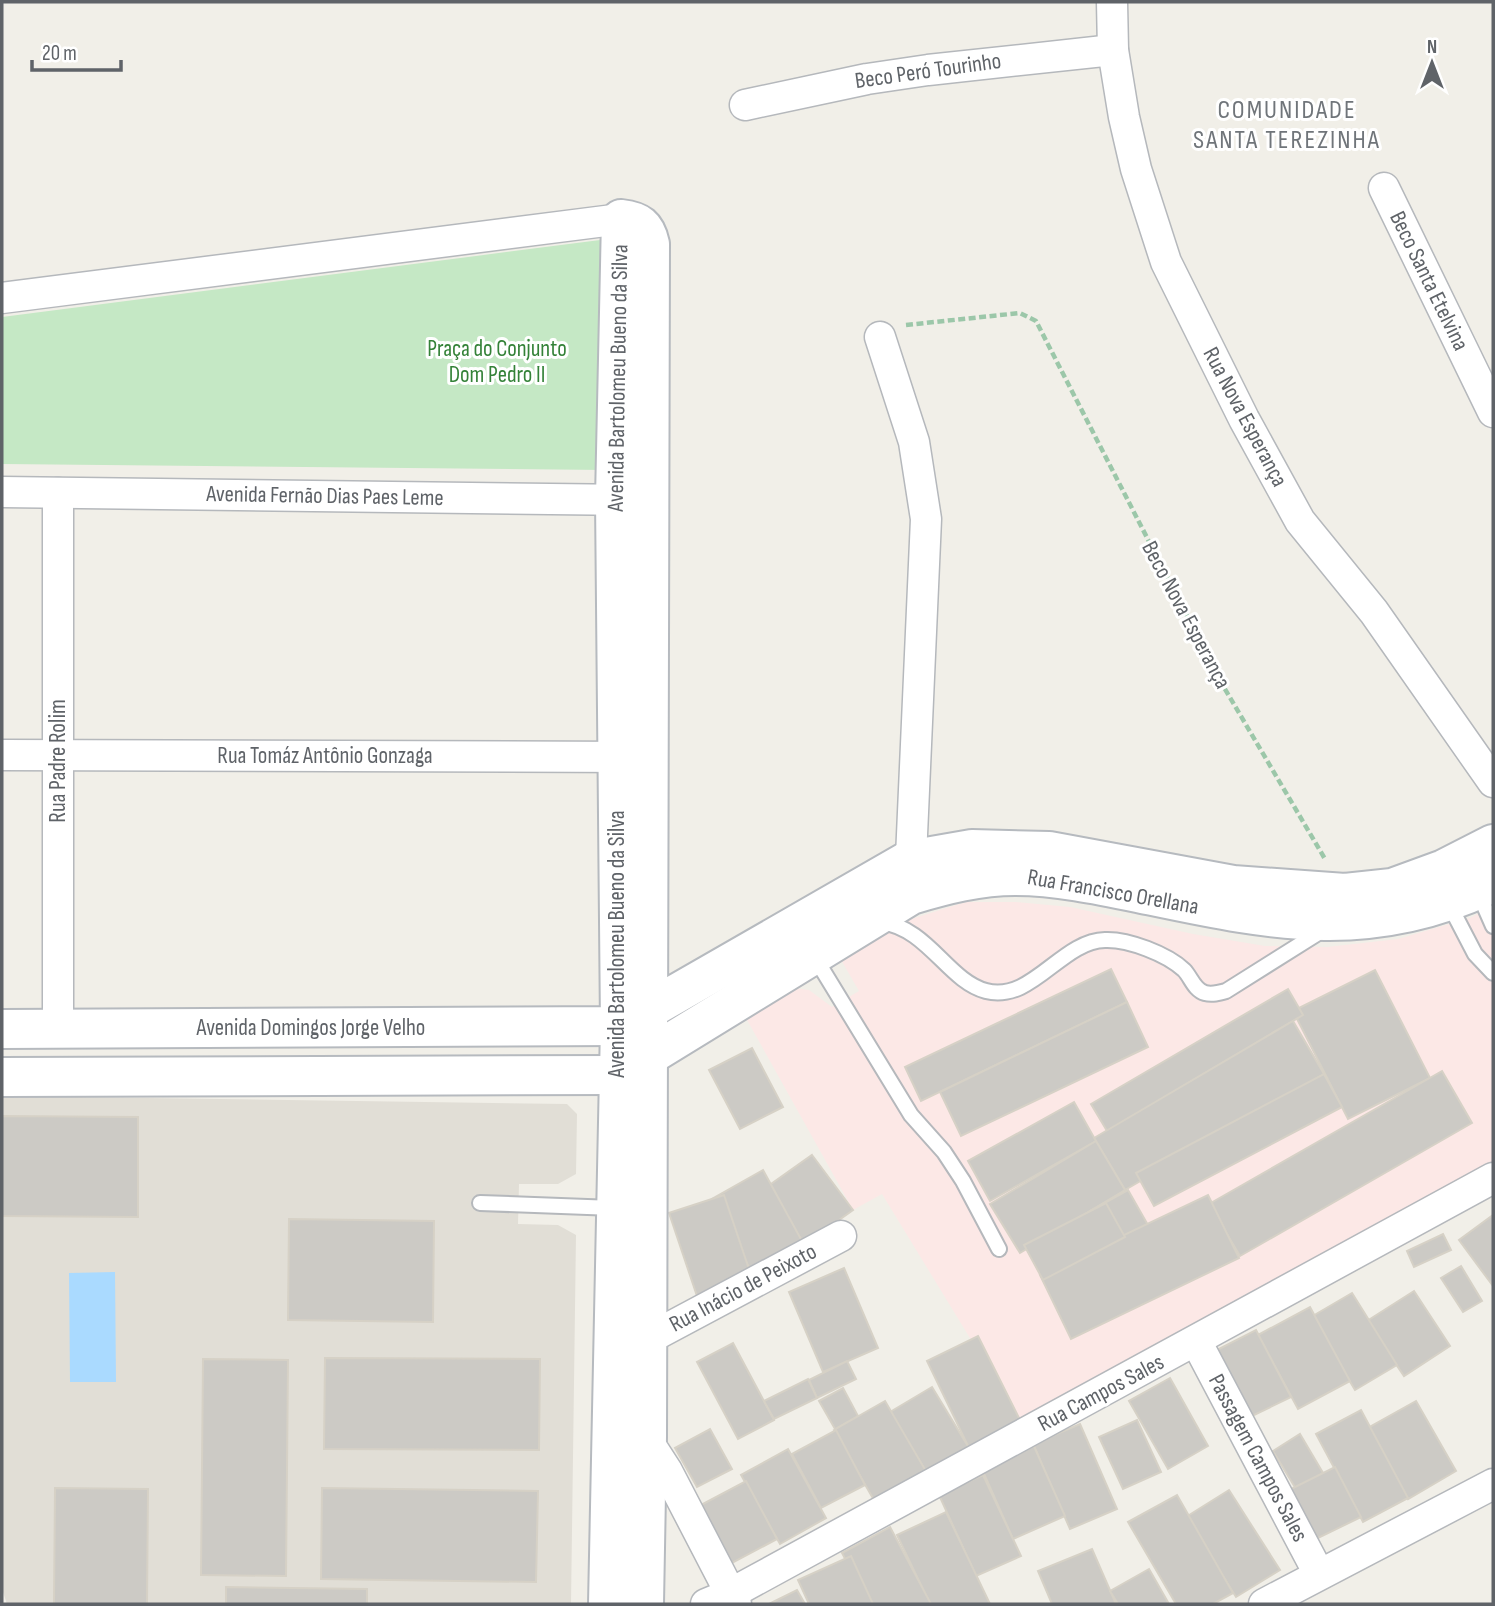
<svg xmlns="http://www.w3.org/2000/svg" width="1495" height="1606" viewBox="0 0 1495 1606" font-family="'Sofia Sans Condensed',sans-serif">
  <style>
    .education { fill: #e1ded6 }
    .medical { fill: #fce8e6 }
    .green { fill: #c5e8c5 }
    .water { fill: #aadaff }
    .building { fill: #cccac5; stroke: #d6d1c6; stroke-width: 2 }
    .lines { fill: none; stroke-linecap: round; stroke-linejoin: round }
    .lane-casing { stroke: #b5b8bc; stroke-width: 18 }
    .street-casing { stroke: #b5b8bc; stroke-width: 33 }
    .secondary-casing { stroke: #b6babf; stroke-width: 42 }
    .path { stroke: #9cc7a9; stroke-width: 4.5; stroke-dasharray: 7 3.5; stroke-linecap: butt }
    .lane { stroke: #fff; stroke-width: 14 }
    .street { stroke: #fff; stroke-width: 30 }
    .secondary { stroke: #fff; stroke-width: 38 }
    .labels { text-anchor: middle; dominant-baseline: central; stroke-width: 6; stroke-linejoin: round; paint-order: stroke }
    .street-label { font-size: 23px; fill: #5f6368; stroke: #fff }
    .park-label { font-size: 23px; fill: #348238; stroke: #fff }
    .quarter-label { font-size: 26px; letter-spacing: 2px; fill: #70757a; stroke: #fff }
  </style>
  <rect width="100%" height="100%" fill="#f1efe8"/>
  <!-- education -->
  <path class="education" d="M2,1096L567,1104L577,1114L576,1174L558,1184H519L518,1224L558,1225L576,1235L571,1604H7L2,1589Z"/>
  <!-- medical -->
  <path class="medical" d="M966,902H1015L1070,907L1193,934L1265,946L1327,947L1398,939L1470,918L1493,906V1164L1020,1420L882,1194L853,1210L741,1009L786,987L809,990L832,1007L859,991L840,958L895,924Z"/>
  <!-- green -->
  <path class="green" d="M608,239L605,470L2,464V317Z"/>
  <!-- water -->
  <path class="water" d="M115,1272L116,1382H70L69,1273Z"/>
  <!-- building -->
  <g class="building">
    <path d="M1111,969L1127,1002L921,1101L905,1067Z"/>
    <path d="M1375,970L1430,1078L1348,1119L1293,1011Z"/>
    <path d="M1288,989L1303,1015L1107,1131L1091,1104Z"/>
    <path d="M1127,1002L1148,1047L961,1136L940,1092Z"/>
    <path d="M1293,1021L1324,1074L1125,1190L1094,1138Z"/>
    <path d="M752,1048L783,1107L740,1129L709,1070Z"/>
    <path d="M1442,1071L1472,1123L1240,1256L1209,1204Z"/>
    <path d="M1324,1074L1342,1107L1154,1206L1136,1173Z"/>
    <path d="M1074,1102L1096,1141L990,1201L968,1161Z"/>
    <path d="M2,1116L138,1117V1217L2,1216Z"/>
    <path d="M1096,1141L1125,1190L1020,1253L990,1204Z"/>
    <path d="M812,1155L853,1210L805,1244L764,1189Z"/>
    <path d="M763,1170L802,1241L750,1269L712,1199Z"/>
    <path d="M1128,1190L1148,1225L1109,1246L1090,1211Z"/>
    <path d="M724,1195L753,1281L698,1299L669,1213Z"/>
    <path d="M1208,1195L1239,1258L1071,1339L1040,1275Z"/>
    <path d="M1106,1203L1125,1237L1043,1280L1024,1245Z"/>
    <path d="M1493,1215V1286L1459,1240Z"/>
    <path d="M289,1219L434,1221L433,1322L288,1320Z"/>
    <path d="M1443,1234L1451,1250L1414,1267L1407,1251Z"/>
    <path d="M1461,1266L1482,1301L1463,1312L1441,1278Z"/>
    <path d="M844,1268L878,1348L823,1372L789,1292Z"/>
    <path d="M1414,1291L1450,1346L1404,1376L1367,1321Z"/>
    <path d="M1352,1293L1397,1365L1355,1390L1311,1317Z"/>
    <path d="M1310,1307L1350,1381L1298,1409L1258,1335Z"/>
    <path d="M1256,1330L1291,1397L1248,1418L1213,1352Z"/>
    <path d="M978,1336L1021,1422L969,1448L927,1361Z"/>
    <path d="M733,1343L774,1420L738,1439L697,1362Z"/>
    <path d="M325,1358L540,1359L539,1450L324,1449Z"/>
    <path d="M203,1359L288,1360L286,1576L201,1575Z"/>
    <path d="M847,1361L856,1379L817,1398L809,1380Z"/>
    <path d="M1170,1378L1208,1446L1168,1469L1129,1401Z"/>
    <path d="M808,1379L817,1398L774,1419L764,1401Z"/>
    <path d="M932,1387L969,1448L927,1473L890,1412Z"/>
    <path d="M843,1388L858,1416L835,1429L819,1401Z"/>
    <path d="M885,1401L927,1473L875,1502L834,1430Z"/>
    <path d="M1416,1401L1456,1471L1408,1499L1368,1428Z"/>
    <path d="M1361,1410L1408,1498L1363,1522L1316,1434Z"/>
    <path d="M1137,1420L1161,1472L1123,1489L1099,1437Z"/>
    <path d="M1080,1424L1117,1509L1070,1529L1033,1444Z"/>
    <path d="M710,1429L732,1469L697,1487L675,1448Z"/>
    <path d="M836,1430L865,1485L821,1508L792,1454Z"/>
    <path d="M1300,1434L1323,1473L1296,1489L1273,1451Z"/>
    <path d="M1033,1444L1065,1516L1013,1539L981,1467Z"/>
    <path d="M788,1449L826,1518L780,1544L741,1475Z"/>
    <path d="M1335,1467L1361,1517L1314,1540L1289,1490Z"/>
    <path d="M983,1475L1021,1556L976,1576L939,1495Z"/>
    <path d="M746,1481L777,1539L732,1563L701,1505Z"/>
    <path d="M55,1488L148,1489L147,1604H54Z"/>
    <path d="M322,1488L538,1491L536,1582L321,1579Z"/>
    <path d="M1229,1490L1280,1570L1236,1597L1186,1517Z"/>
    <path d="M1177,1495L1233,1593L1213,1604H1176L1128,1522Z"/>
    <path d="M946,1512L990,1604H930L897,1535Z"/>
    <path d="M890,1527L931,1604H869L842,1553Z"/>
    <path d="M1092,1549L1116,1604H1052L1038,1571Z"/>
    <path d="M851,1556L873,1604H809L798,1580Z"/>
    <path d="M1149,1569L1169,1604H1118L1110,1591Z"/>
    <path d="M226,1587L367,1589V1604H226Z"/>
    <path d="M797,1590L805,1604H769Z"/>
  </g>
  <g class="lines">
    <!-- lane casing -->
    <g class="lane-casing">
      <g id="lane">
        <path d="M1478,892L1493,926"/>
        <path d="M1449,904L1475,954L1493,973"/>
        <path d="M881,922C928,928 948,981 986,991C1032,1003 1061,941 1105,940C1128,939 1167,954 1184,970C1191,977 1194,990 1205,993C1212,995 1219,993 1226,991L1323,930"/>
        <path d="M814,956L911,1115L944,1152L963,1181L999,1249"/>
        <path d="M480,1203L614,1208"/>
      </g>
    </g>
    <!-- street casing -->
    <g class="street-casing">
      <g id="street">
        <path d="M1112,2L1113,50L1124,117L1136,169L1166,262L1244,419L1300,521L1374,612L1493,782"/>
        <path d="M745,105L867,79L928,70L1113,50"/>
        <path d="M1384,188L1493,412"/>
        <path d="M2,298L621,219"/>
        <path d="M880,337L914,442L926,519L910,880"/>
        <path d="M2,492L635,500"/>
        <path d="M2,755L637,757"/>
        <path d="M58,1029V493"/>
        <path d="M646,1340L841,1236"/>
        <path d="M1196,1341L1319,1574"/>
        <path d="M645,1437L667,1471L736,1604"/>
        <path d="M706,1604L730,1594L1493,1178"/>
        <path d="M1264,1604L1493,1484"/>
      </g>
    </g>
    <!-- secondary casing -->
    <g class="secondary-casing">
      <g id="secondary">
        <path d="M2,1029L620,1026L909,860L972,849L1049,851L1233,885L1345,893L1392,888L1444,869L1493,844"/>
        <path d="M629,1068L911,895C945,885 979,876 1015,876C1060,876 1108,887 1152,896C1276,922 1373,941 1493,883"/>
        <path d="M2,1077L618,1075"/>
        <path d="M608,1604L620,1026L615,499L621,219C639,221 646,226 650,244L647,1437L644,1604"/>
      </g>
    </g>
    <!-- path -->
    <path class="path" d="M906,325L1020,313L1036,321L1222,684L1325,859"/>
    <!-- lane -->
    <use href="#lane" class="lane"/>
    <!-- street -->
    <use href="#street" class="street"/>
    <!-- secondary -->
    <use href="#secondary" class="secondary"/>
  </g>
  <g class="labels">
    <!-- street labels -->
    <g class="street-label">
      <text transform="translate(928 71) rotate(-8)">Beco Peró Tourinho</text>
      <text transform="translate(1429 281) rotate(64)">Beco Santa Etelvina</text>
      <text transform="translate(618 378) rotate(-89)">Avenida Bartolomeu Bueno da Silva</text>
      <text transform="translate(1245 417) rotate(62)">Rua Nova Esperança</text>
      <text transform="translate(325 496) rotate(1)">Avenida Fernão Dias Paes Leme</text>
      <text transform="translate(1186 615) rotate(62)">Beco Nova Esperança</text>
      <text x="325" y="756">Rua Tomáz Antônio Gonzaga</text>
      <text transform="translate(58 761) rotate(-90)">Rua Padre Rolim</text>
      <text transform="translate(1113 892) rotate(10)">Rua Francisco Orellana</text>
      <text transform="translate(617 944) rotate(-90)">Avenida Bartolomeu Bueno da Silva</text>
      <text x="311" y="1028">Avenida Domingos Jorge Velho</text>
      <text transform="translate(743 1288) rotate(-28)">Rua Inácio de Peixoto</text>
      <text transform="translate(1101 1393) rotate(-28)">Rua Campos Sales</text>
      <text transform="translate(1258 1458) rotate(62)">Passagem Campos Sales</text>
    </g>
    <!-- park labels -->
    <g class="park-label">
      <text x="497" y="349">Praça do Conjunto<tspan x="497" dy="26">Dom Pedro II</tspan></text>
    </g>
    <!-- quarter labels -->
    <g class="quarter-label">
      <text x="1287" y="110">COMUNIDADE<tspan x="1287" dy="30">SANTA TEREZINHA</tspan></text>
    </g>
  </g>
  <!-- border -->
  <rect width="1495" height="1606" fill="none" stroke="#5f6368" stroke-width="7"/>
  <!-- north arrow -->
  <g transform="translate(1432 63)" stroke="#ffffff" stroke-width="5" paint-order="stroke">
  <path d="M0-5L12 26L0 18L-12 26Z" fill="#5f6368"/>
  <text y="-10" font-size="19" font-weight="bold" text-anchor="middle" fill="#5f6368">N</text>
  </g>
  <!-- scale -->
  <path d="M32 60v10h89v-10" fill="none" stroke="#5f6368" stroke-width="3.5"/>
  <text x="42" y="60" font-size="21" fill="#5f6368" stroke="#ffffff" stroke-width="5" paint-order="stroke">20 m</text>
</svg>
